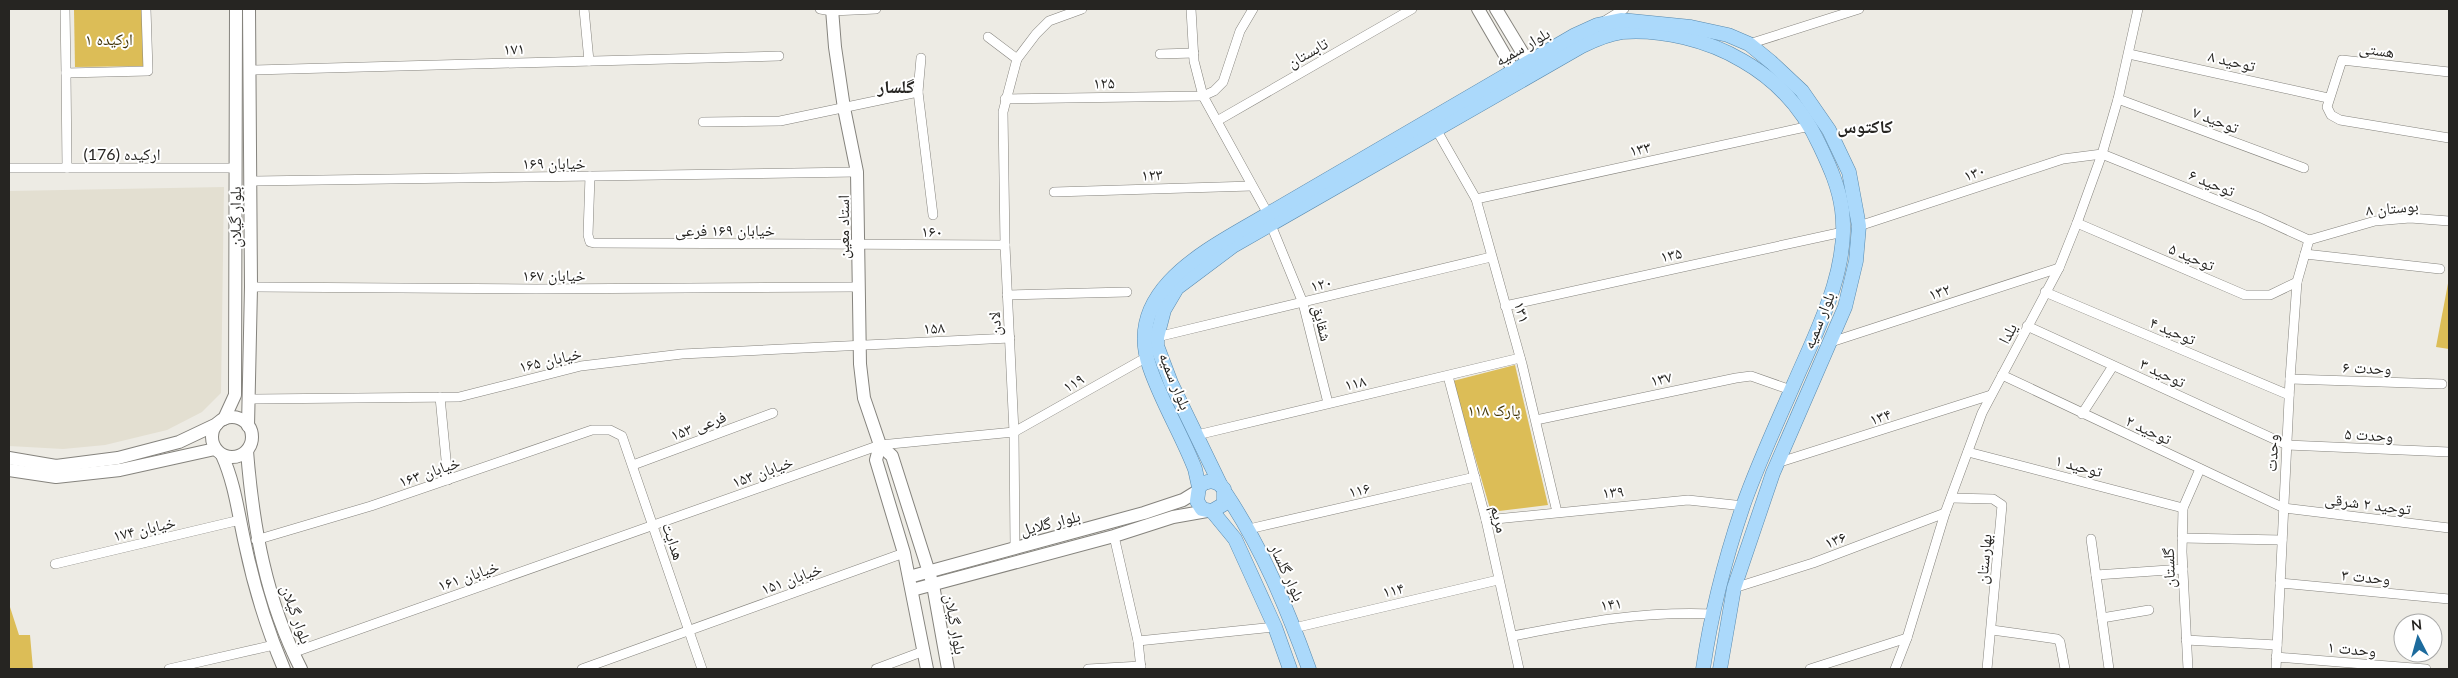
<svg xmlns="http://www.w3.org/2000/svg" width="2458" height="678" viewBox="0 0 2458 678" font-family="Lato,'Noto Naskh Arabic',sans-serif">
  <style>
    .built { fill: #e3dfd1 }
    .green { fill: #dcbd57 }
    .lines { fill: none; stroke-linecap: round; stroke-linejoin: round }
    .street-casing { stroke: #85837d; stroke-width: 10 }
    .secondary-casing { stroke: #85837d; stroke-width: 14 }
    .primary-casing { stroke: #5889ad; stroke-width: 15 }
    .street { stroke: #fff; stroke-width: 9 }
    .secondary { stroke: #fff; stroke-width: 12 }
    .primary { stroke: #abd9fb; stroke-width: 14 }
    .labels { text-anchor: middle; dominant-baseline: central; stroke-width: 4; stroke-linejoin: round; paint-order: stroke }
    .park-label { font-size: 16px; fill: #423507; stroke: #fff }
    .street-label { font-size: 16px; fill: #262522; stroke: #fff }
    .neighbourhood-label { font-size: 18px; font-weight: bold; fill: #262522; stroke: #fff }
  </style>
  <rect width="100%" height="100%" fill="#edebe4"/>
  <!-- built -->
  <path class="built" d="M224,187L221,393L202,412L167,430L105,445L63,449L9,446V191Z"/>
  <!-- green -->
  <g class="green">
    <path d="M143,9L144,66L75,67L74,10Z"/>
    <path d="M2449,278V349L2436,347Z"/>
    <path d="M1515,365L1548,505L1491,512L1453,381Z"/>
    <path d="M9,604L19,635H30L33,669H9Z"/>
  </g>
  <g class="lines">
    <!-- street casing -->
    <g class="street-casing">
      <g id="street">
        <path d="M65,9L66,73L148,71L146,9"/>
        <path d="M584,9L589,61"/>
        <path d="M820,9L832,11L876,9"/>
        <path d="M1191,9L1194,61L1203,96L1268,214"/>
        <path d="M1606,20L1624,9"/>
        <path d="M988,37L1017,59"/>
        <path d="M1749,44L1859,9"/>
        <path d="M1160,54L1194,53"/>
        <path d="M2129,54L2328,98"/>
        <path d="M921,58L918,92L933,215"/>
        <path d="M250,70L779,56"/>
        <path d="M2449,72L2342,60L2327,107L2331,115L2340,120L2449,138"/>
        <path d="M66,73L67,168"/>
        <path d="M1005,99L1203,96L1214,91L1223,82L1240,31L1253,9"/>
        <path d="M2118,99L2304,168"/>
        <path d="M1217,121L1412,9"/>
        <path d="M703,122L780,121L918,92"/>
        <path d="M1436,129L1476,199L1522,364L1557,512"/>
        <path d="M9,168H236"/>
        <path d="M590,176L588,235L590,242L594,243L1005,245"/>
        <path d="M250,181L857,172"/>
        <path d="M1054,192L1252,186"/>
        <path d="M1476,199L1810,126"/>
        <path d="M2077,223L2245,295H2270L2297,282"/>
        <path d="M1271,225L1303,303L1328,403"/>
        <path d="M1859,226L2063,159L2102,154L2261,218L2309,240"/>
        <path d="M2309,240L2375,221L2410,218L2449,221"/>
        <path d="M2305,254L2440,269"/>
        <path d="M251,287L536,289L858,287"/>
        <path d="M2045,292L2289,395"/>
        <path d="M1007,295L1127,292"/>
        <path d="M1505,306L1843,232"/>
        <path d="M2027,326L2287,445L2449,452"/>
        <path d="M1157,337L1491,257"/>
        <path d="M1828,343L2059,268"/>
        <path d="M2002,375L2284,508L2449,528"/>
        <path d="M1448,376L1486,520L1519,669"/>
        <path d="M2290,379L2442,384"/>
        <path d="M440,397L448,480"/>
        <path d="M249,399L459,397L581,366L682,354L1010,338"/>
        <path d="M2082,414L2113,366"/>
        <path d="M1536,420L1736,378L1751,376L1791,390"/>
        <path d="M1197,435L1520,358"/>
        <path d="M1968,452L2183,508"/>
        <path d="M1777,463L1991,395"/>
        <path d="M633,465L773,413"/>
        <path d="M1951,498L1993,499L2002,505L1987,669"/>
        <path d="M1486,520L1688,500L1744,506"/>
        <path d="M1249,529L1475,477"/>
        <path d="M1114,536L1138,641L1141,669"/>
        <path d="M2182,538L2282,540"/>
        <path d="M2091,539L2109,669"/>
        <path d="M256,540L371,506L592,430H610L622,436L702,669"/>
        <path d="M1015,548L1014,432L1005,245L1003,112L1017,59L1036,34L1049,21L1082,9"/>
        <path d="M55,564L240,520"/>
        <path d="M2096,575L2183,569"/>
        <path d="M2280,583L2449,599"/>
        <path d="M1734,588L1813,563L1945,513"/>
        <path d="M2102,618L2149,610"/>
        <path d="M1294,628L1498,580"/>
        <path d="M1992,630L2057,639L2060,642L2065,669"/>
        <path d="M1513,636C1584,622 1641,611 1714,614"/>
        <path d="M2186,640L2277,645"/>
        <path d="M1138,641L1275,627"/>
        <path d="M292,653L880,445L1014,432L1147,357"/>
        <path d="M2276,657L2426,669"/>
        <path d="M169,669L274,645"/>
        <path d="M582,669L904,553"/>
        <path d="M876,669L924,651"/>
        <path d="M1088,669L1141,666"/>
        <path d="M1810,669L1907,638"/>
        <path d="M1895,669L1907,638L1945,513L1982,413L2059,268L2077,223L2102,154L2118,99L2138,9"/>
        <path d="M2188,669L2182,552L2183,508L2200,469"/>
        <path d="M2276,669L2290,379L2297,282L2309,240"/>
      </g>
    </g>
    <!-- secondary casing -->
    <g class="secondary-casing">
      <g id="secondary">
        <path d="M832,9L835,47L844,108L857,172L860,364L864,398L880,445L892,456L933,585L948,669"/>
        <path d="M1478,9L1514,71"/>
        <path d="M1496,9L1528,62"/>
        <circle cx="232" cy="437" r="20"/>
        <path d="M224,419L235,395L236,9"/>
        <path d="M248,426L251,287L249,9"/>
        <path d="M880,445L876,460L904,553L927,669"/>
        <path d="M247,451C253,527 266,600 301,669"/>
        <path d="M222,455C235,484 238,513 245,544C254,587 267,629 284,669"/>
        <path d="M9,458L56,466L118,458L179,442L217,424"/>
        <path d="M9,470L56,477L120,470L215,449"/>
        <path d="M909,577L1144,513L1183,500L1196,492"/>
        <path d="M912,590L1114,536L1173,517L1207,511"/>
      </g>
    </g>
    <!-- primary casing -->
    <g class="primary-casing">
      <g id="primary">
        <path d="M1221,486L1171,383L1157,346V337L1164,310L1177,288L1233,246L1582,46C1594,40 1608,34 1622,32C1662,29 1708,40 1743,61C1778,81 1803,109 1820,146C1830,167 1839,187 1842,210C1850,270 1816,332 1793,386C1776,425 1757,466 1743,506C1725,559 1711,614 1703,669"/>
        <path d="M1199,487C1207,479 1217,480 1224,489V504L1212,511L1202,509L1197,501L1199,487L1195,469C1182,435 1162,403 1150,368C1121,288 1213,247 1268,214L1575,35L1597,25L1621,20L1691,27L1728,35L1749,44L1771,62L1802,91L1829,130L1849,172L1859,226L1856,261L1845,307L1773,473L1734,588L1720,669"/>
        <path d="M1226,494C1262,548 1287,608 1309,669"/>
        <path d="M1212,511L1235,539L1275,627L1290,669"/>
      </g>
    </g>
    <!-- street -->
    <use href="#street" class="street"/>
    <!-- secondary -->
    <use href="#secondary" class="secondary"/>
    <!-- primary -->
    <use href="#primary" class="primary"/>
  </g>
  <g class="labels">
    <!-- park labels -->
    <g class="park-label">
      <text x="109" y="38">ارکیده ۱</text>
      <text x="1494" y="409">پارک ۱۱۸</text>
    </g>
    <!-- street labels -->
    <g class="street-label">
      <text transform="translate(1522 46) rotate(-30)">بلوار سمیه</text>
      <text transform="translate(514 48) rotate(-2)">۱۷۱</text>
      <text transform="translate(2377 49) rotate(8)">هستی</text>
      <text transform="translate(1307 52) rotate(-30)">تابستان</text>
      <text transform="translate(2232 60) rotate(13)">توحید ۸</text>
      <text transform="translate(1104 82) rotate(-1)">۱۲۵</text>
      <text transform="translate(2216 119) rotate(21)">توحید ۷</text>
      <text transform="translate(1640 148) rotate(-12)">۱۳۳</text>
      <text x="122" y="153">ارکیده (176)</text>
      <text x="554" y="162">خیابان ۱۶۹</text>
      <text transform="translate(1974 172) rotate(-19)">۱۳۰</text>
      <text transform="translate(1152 174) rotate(-2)">۱۲۳</text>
      <text transform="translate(2212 182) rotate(22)">توحید ۶</text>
      <text transform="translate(2392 207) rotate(-5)">بوستان ۸</text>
      <text transform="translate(234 217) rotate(-90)">بلوار گیلان</text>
      <text transform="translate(842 227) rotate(-90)">استاد معین</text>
      <text x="725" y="229">خیابان ۱۶۹ فرعی</text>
      <text x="932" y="230">۱۶۰</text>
      <text transform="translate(1671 254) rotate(-12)">۱۳۵</text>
      <text transform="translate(2192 256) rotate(23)">توحید ۵</text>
      <text x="554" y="274">خیابان ۱۶۷</text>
      <text transform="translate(1321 283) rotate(-14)">۱۲۰</text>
      <text transform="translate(1939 291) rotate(-18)">۱۳۲</text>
      <text transform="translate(1523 312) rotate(74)">۱۳۱</text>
      <text transform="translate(1818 320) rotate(-68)">بلوار سمیه</text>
      <text transform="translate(1323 323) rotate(76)">شقایق</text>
      <text transform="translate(994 324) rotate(-93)">لادن</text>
      <text transform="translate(934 327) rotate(-3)">۱۵۸</text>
      <text transform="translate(2173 330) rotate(23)">توحید ۴</text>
      <text transform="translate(2007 333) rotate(-62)">یلدا</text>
      <text transform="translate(550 359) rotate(-13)">خیابان ۱۶۵</text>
      <text transform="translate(2367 367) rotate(2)">وحدت ۶</text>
      <text transform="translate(2163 372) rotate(25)">توحید ۳</text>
      <text transform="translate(1661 378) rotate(-12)">۱۳۷</text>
      <text transform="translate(1176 381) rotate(68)">بلوار سمیه</text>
      <text transform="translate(1073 382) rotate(-30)">۱۱۹</text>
      <text transform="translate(1355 382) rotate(-13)">۱۱۸</text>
      <text transform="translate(1880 416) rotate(-18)">۱۳۴</text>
      <text transform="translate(698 425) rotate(-20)">۱۵۳ فرعی</text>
      <text transform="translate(2149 429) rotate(25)">توحید ۲</text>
      <text transform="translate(2369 434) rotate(3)">وحدت ۵</text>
      <text transform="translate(2271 453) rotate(-87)">وحدت</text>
      <text transform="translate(2079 465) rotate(15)">توحید ۱</text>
      <text transform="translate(429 471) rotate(-19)">خیابان ۱۶۳</text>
      <text transform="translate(762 471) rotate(-20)">خیابان ۱۵۳</text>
      <text transform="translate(1359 489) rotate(-13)">۱۱۶</text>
      <text transform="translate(1613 491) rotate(-5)">۱۳۹</text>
      <text transform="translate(2368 503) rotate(7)">توحید ۲ شرقی</text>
      <text transform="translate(1500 519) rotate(77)">مریم</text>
      <text transform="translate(1050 522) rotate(-14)">بلوار گلایل</text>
      <text transform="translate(144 528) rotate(-13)">خیابان ۱۷۴</text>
      <text transform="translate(1835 539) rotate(-21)">۱۳۶</text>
      <text transform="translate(674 541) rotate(71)">هدایت</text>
      <text transform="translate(1983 559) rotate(-85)">بهارستان</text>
      <text transform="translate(2168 568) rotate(-92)">گلستان</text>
      <text transform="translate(1288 572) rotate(65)">بلوار گلسار</text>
      <text transform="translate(468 575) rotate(-19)">خیابان ۱۶۱</text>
      <text transform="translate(2366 576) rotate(5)">وحدت ۳</text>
      <text transform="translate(791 578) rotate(-20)">خیابان ۱۵۱</text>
      <text transform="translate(1393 589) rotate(-13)">۱۱۴</text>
      <text transform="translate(1611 603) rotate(-7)">۱۴۱</text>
      <text transform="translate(297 614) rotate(70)">بلوار گیلان</text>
      <text transform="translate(956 624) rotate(80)">بلوار گیلان</text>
      <text transform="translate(2352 648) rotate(5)">وحدت ۱</text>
    </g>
    <!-- neighbourhood labels -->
    <g class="neighbourhood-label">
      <text x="896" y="86">گلسار</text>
      <text x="1865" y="126">کاکتوس</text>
    </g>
  </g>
  <!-- border -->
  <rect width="2458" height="678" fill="none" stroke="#262522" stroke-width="20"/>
  <!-- north arrow -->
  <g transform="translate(2418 638) rotate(354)"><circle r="24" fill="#ffffff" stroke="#a8a8a7"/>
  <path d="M0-4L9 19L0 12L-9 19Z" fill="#1d6b9d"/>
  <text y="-8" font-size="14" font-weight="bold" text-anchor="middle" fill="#262522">N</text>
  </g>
</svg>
